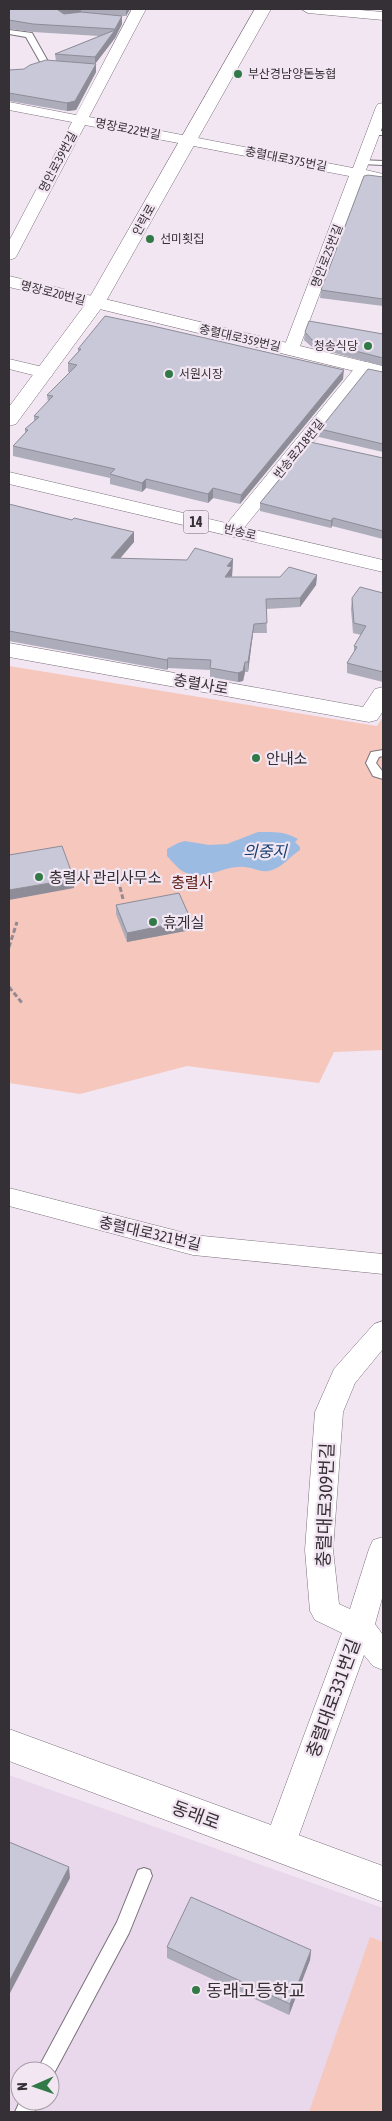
<svg xmlns="http://www.w3.org/2000/svg" width="392" height="2121" viewBox="0 0 392 2121" font-family="'Asap Condensed','Noto Sans KR',sans-serif">
  <style>
    .built { fill: #e9d8eb; fill-rule: evenodd }
    .green { fill: #f5c7bd }
    .water { fill: #9cbbe2 }
    .lines { fill: none; stroke-linecap: round; stroke-linejoin: round }
    .service-casing { stroke: #7b717c; stroke-width: 2 }
    .minor-casing { stroke: #7b717c; stroke-width: 1 }
    .tertiary-casing { stroke: #7b717c; stroke-width: 1 }
    .secondary-casing { stroke: #7b717c; stroke-width: 1 }
    .primary-casing { stroke: #7b717c; stroke-width: 1 }
    .path { stroke: #928992; stroke-width: 3; stroke-dasharray: 5 2.5; stroke-linecap: butt }
    .service { fill: #fff; fill-rule: evenodd }
    .minor { fill: #fff; fill-rule: evenodd }
    .tertiary { fill: #fff; fill-rule: evenodd }
    .secondary { fill: #fff; fill-rule: evenodd }
    .primary { fill: #fff; fill-rule: evenodd }
    .wall { fill: #adacba }
    .shaded-wall { fill: #8d8c97 }
    .building { fill: #c9c8d8; stroke: #8d8c97 }
    .poi-dot { fill: #317946; stroke: #f2e6f3; stroke-width: 2 }
    .labels { text-anchor: middle; dominant-baseline: central; stroke-width: 4.5; stroke-linejoin: round; paint-order: stroke }
    .far-poi-label { font-size: 12px; fill: #353035; stroke: #f2e6f3; text-anchor: start }
    .far-street-label { font-size: 12px; fill: #353035; stroke: #f2e6f3 }
    .shield { fill: #f2e6f3; stroke: #6e676e; stroke-width: 1 }
    .shield-label { font-size: 14px; font-weight: bold; fill: #353035 }
    .street-label { font-size: 15px; fill: #353035; stroke: #f2e6f3 }
    .poi-label { font-size: 15px; fill: #353035; stroke: #f2e6f3; text-anchor: start }
    .park-label { font-size: 15px; fill: #622217; stroke: #f2e6f3 }
    .water-label { font-size: 16px; font-style: italic; fill: #153f70; stroke: #f2e6f3 }
    .near-street-label { font-size: 18px; fill: #353035; stroke: #f2e6f3 }
    .near-poi-label { font-size: 18px; fill: #353035; stroke: #f2e6f3; text-anchor: start }
  </style>
  <rect width="100%" height="100%" fill="#f2e6f3"/>
  <!-- built -->
  <path class="built" d="M9,1775L383,1908V2112H9ZM20,2071H50V2101H20Z"/>
  <!-- green -->
  <g class="green">
    <path d="M9,666L377,726L383,717V1050L334,1052L319,1083L187,1066L80,1094L9,1083Z"/>
    <path d="M370,1937L383,1942V2112H309Z"/>
  </g>
  <!-- water -->
  <path class="water" d="M258,832C272,832 285,831 298,839L295,842L300,847V850C289,857 284,866 272,870C262,874 255,868 245,867C225,864 203,883 184,872C178,869 172,861 167,856V849L178,843L185,841L209,845L227,844Z"/>
  <g class="lines">
    <!-- service casing -->
    <g class="service-casing">
      <g id="service">
        <path d="M9,30L32,33L50,65L49,67H43L26,37L9,34Z"/>
        <rect x="370" y="131" width="13" height="4"/>
        <path d="M359,160L383,161V165L362,164L358,162Z"/>
        <path d="M383,750V756L379,757L376,763L383,772V779L373,776L366,763L371,752Z"/>
        <path d="M144,1868L150,1870L152,1876L129,1933L52,2077L50,2078V2071H37L40,2065L117,1922L138,1870Z"/>
        <path d="M20,2101H39L34,2112H15Z"/>
      </g>
    </g>
    <!-- minor casing -->
    <g class="minor-casing">
      <g id="minor">
        <path d="M132,9H146L89,117L353,168L376,107L378,104L383,103V125L366,170L383,174V182L363,179L297,354H285L283,350L349,176L85,125L17,255L15,258L9,260V241L72,122L9,110V102L76,115Z"/>
        <path d="M301,9H348L383,12V20L308,13Z"/>
        <path d="M9,359L51,369L53,373L51,377L45,378L9,369Z"/>
        <path d="M365,362L371,363L373,367L371,371L239,534L232,536L225,534L223,530L225,526L359,363Z"/>
        <path d="M9,1188L193,1235L383,1254V1274L193,1255L9,1206Z"/>
        <path d="M383,1321V1349L355,1383L343,1412L333,1550L339,1604L350,1609L369,1549L373,1540L383,1537V1595L375,1624L383,1635V1670L373,1666L364,1655L295,1846L290,1856L279,1861L268,1856L263,1846L342,1633L315,1620L310,1611L305,1550L315,1412L334,1369L374,1324Z"/>
      </g>
    </g>
    <!-- tertiary casing -->
    <g class="tertiary-casing">
      <g id="tertiary">
        <path d="M9,276L383,366V378L9,287Z"/>
        <path d="M9,643L363,707L375,689L383,687V711L377,720L369,722L9,657Z"/>
      </g>
    </g>
    <!-- secondary casing -->
    <g class="secondary-casing">
      <g id="secondary">
        <path d="M255,9H271L105,303L16,424L9,426V407L87,302Z"/>
        <path d="M9,1729L383,1866V1902L9,1761Z"/>
      </g>
    </g>
    <!-- primary casing -->
    <g class="primary-casing">
      <path id="primary" d="M9,472L383,560V572L9,484Z"/>
    </g>
    <!-- path -->
    <g class="path">
      <path d="M120,887L123,899"/>
      <path d="M9,947L17,922"/>
      <path d="M9,987L23,1004"/>
    </g>
    <!-- service -->
    <use href="#service" class="service"/>
    <!-- minor -->
    <use href="#minor" class="minor"/>
    <!-- tertiary -->
    <use href="#tertiary" class="tertiary"/>
    <!-- secondary -->
    <use href="#secondary" class="secondary"/>
    <!-- primary -->
    <use href="#primary" class="primary"/>
  </g>
  <!-- wall -->
  <g class="wall">
    <path d="M9,9H130L126,16H122V24L115,38L95,64L96,72L76,110L67,111L9,101V70L24,69L56,61L55,54L99,36L33,32L9,29Z"/>
    <path d="M383,177V306L320,298L321,290Z"/>
    <path d="M305,332L383,334V366L312,347L304,340Z"/>
    <path d="M78,349L343,379L240,504L213,498L208,503L146,488L142,492L110,484V478L13,456V446L25,433V429L34,421V416L48,402L47,395L70,372H68V363L78,352Z"/>
    <path d="M383,372V452L319,437L320,429Z"/>
    <path d="M383,458V539L332,526L331,528L260,511V503Z"/>
    <path d="M9,504L72,520L134,532V542L119,559L187,560L233,559L232,577H280L317,575L316,585L300,607L266,609L267,633H253L248,672H245L243,681L238,682L210,677V670L168,668L167,670L9,641V642Z"/>
    <path d="M383,593V682L347,673V663L354,652V646L361,635L353,633L351,609L352,598Z"/>
    <path d="M116,905L191,930L127,942L116,914Z"/>
    <path d="M167,1947L311,1950L310,1960L289,2015L167,1958Z"/>
  </g>
  <!-- shaded-wall -->
  <g class="shaded-wall">
    <path d="M59,9H81V12L58,19V10Z"/>
    <path d="M126,9H130L126,16Z"/>
    <path d="M122,16V24L115,38V29Z"/>
    <path d="M115,30V38L95,64V57Z"/>
    <path d="M96,64V72L76,110L67,111V103Z"/>
    <path d="M344,370L343,379L240,504L241,495Z"/>
    <path d="M146,479V488L142,492V483Z"/>
    <path d="M213,488V498L208,503V494Z"/>
    <path d="M333,518L332,526L331,528V521Z"/>
    <path d="M134,532V542L112,568L111,558Z"/>
    <path d="M233,559L232,576L225,577L227,566Z"/>
    <path d="M317,575L316,585L300,607V598Z"/>
    <path d="M254,624L253,633L248,672V662Z"/>
    <path d="M168,658V668L167,670V660Z"/>
    <path d="M245,662V672L243,681L238,682V673Z"/>
    <path d="M74,879V888L9,900V890Z"/>
    <path d="M191,920V930L127,942V933Z"/>
    <path d="M69,1867L70,1878L9,1995V1982Z"/>
    <path d="M311,1950L310,1960L289,2015L290,2004Z"/>
  </g>
  <!-- building -->
  <g class="building">
    <path d="M9,9H59L58,10L64,14L81,12L122,16L115,29L33,24L9,20Z"/>
    <path d="M115,30L95,57L55,54Z"/>
    <path d="M46,60L96,64L75,101L67,103L9,93V70L24,69L30,65Z"/>
    <path d="M368,175L383,177V299L321,290L364,176Z"/>
    <path d="M105,316L153,326L344,370L241,495L213,488L208,494L146,479L142,483L110,474L115,469L13,446L28,430L25,429L39,417L34,416L53,396L47,395L77,365L68,363L81,349H78Z"/>
    <path d="M309,321L383,334V358L312,340L305,332Z"/>
    <path d="M368,369L383,372V444L320,429Z"/>
    <path d="M310,442L383,458V531L333,518L331,521L260,503Z"/>
    <path d="M9,504L72,520L74,518L134,532L111,558L187,560L195,548L233,559L227,566L232,567L225,577H280L289,567L317,575L300,598L266,599L267,623L254,624L248,662H245L243,671L238,673L210,668L211,660L168,658L167,660L9,631Z"/>
    <path d="M360,587L383,593V672L347,663L357,647L354,646L366,626L354,623L352,598Z"/>
    <path d="M62,846L74,879L9,890V855Z"/>
    <path d="M179,893L191,920L127,933L116,905Z"/>
    <path d="M9,1842L69,1867L9,1982Z"/>
    <path d="M191,1897L311,1950L290,2004L167,1947Z"/>
  </g>
  <!-- markers -->
  <g class="poi-dot">
    <circle cx="238" cy="74" r="5"/>
    <circle cx="150" cy="239" r="5"/>
    <circle cx="368" cy="346" r="5"/>
    <circle cx="169" cy="374" r="5"/>
    <circle cx="256" cy="758" r="5"/>
    <circle cx="39" cy="877" r="5"/>
    <circle cx="153" cy="922" r="5"/>
    <circle cx="196" cy="1990" r="5"/>
  </g>
  <g class="labels">
    <!-- far-poi labels -->
    <g class="far-poi-label">
      <text x="248" y="74">부산경남양돈농협</text>
      <text x="160" y="239">선미횟집</text>
      <text x="358" y="346" text-anchor="end">청송식당</text>
      <text x="179" y="374">서원시장</text>
    </g>
    <!-- far-street labels -->
    <g class="far-street-label">
      <text transform="translate(128 129) rotate(11)">명장로22번길</text>
      <text transform="translate(286 159) rotate(11)">충렬대로375번길</text>
      <text transform="translate(58 162) rotate(-62)">명안로39번길</text>
      <text transform="translate(144 220) rotate(-61)">안락로</text>
      <text transform="translate(327 256) rotate(-69)">명안로25번길</text>
      <text transform="translate(53 293) rotate(14)">명장로20번길</text>
      <text transform="translate(240 338) rotate(13)">충렬대로359번길</text>
      <text transform="translate(299 449) rotate(-51)">반송로218번길</text>
      <text transform="translate(240 532) rotate(13)">반송로</text>
    </g>
    <!-- shield labels -->
    <rect class="shield" x="183.5" y="510.5" width="25" height="23" rx="4"/>
    <g class="shield-label">
      <text x="196" y="522">14</text>
    </g>
    <!-- street labels -->
    <g class="street-label">
      <text transform="translate(201 684) rotate(10)">충렬사로</text>
      <text transform="translate(150 1233) rotate(13)">충렬대로321번길</text>
    </g>
    <!-- poi labels -->
    <g class="poi-label">
      <text x="266" y="758">안내소</text>
      <text x="49" y="877">충렬사 관리사무소</text>
      <text x="163" y="922">휴게실</text>
    </g>
    <!-- park labels -->
    <g class="park-label">
      <text x="192" y="882">충렬사</text>
    </g>
    <!-- water labels -->
    <g class="water-label">
      <text x="265" y="851">의중지</text>
    </g>
    <!-- near-street labels -->
    <g class="near-street-label">
      <text transform="translate(325 1505) rotate(-88)">충렬대로309번길</text>
      <text transform="translate(333 1698) rotate(-70)">충렬대로331번길</text>
      <text transform="translate(196 1815) rotate(20)">동래로</text>
    </g>
    <!-- near-poi labels -->
    <g class="near-poi-label">
      <text x="206" y="1990">동래고등학교</text>
    </g>
  </g>
  <!-- border -->
  <rect width="392" height="2121" fill="none" stroke="#353035" stroke-width="20"/>
  <!-- north arrow -->
  <g transform="translate(35 2086) rotate(268)"><circle r="24" fill="#f2e6f3" stroke="#a69da7"/>
  <path d="M0-4L9 19L0 12L-9 19Z" fill="#317946"/>
  <text y="-8" font-size="14" font-weight="bold" text-anchor="middle" fill="#353035">N</text>
  </g>
</svg>
